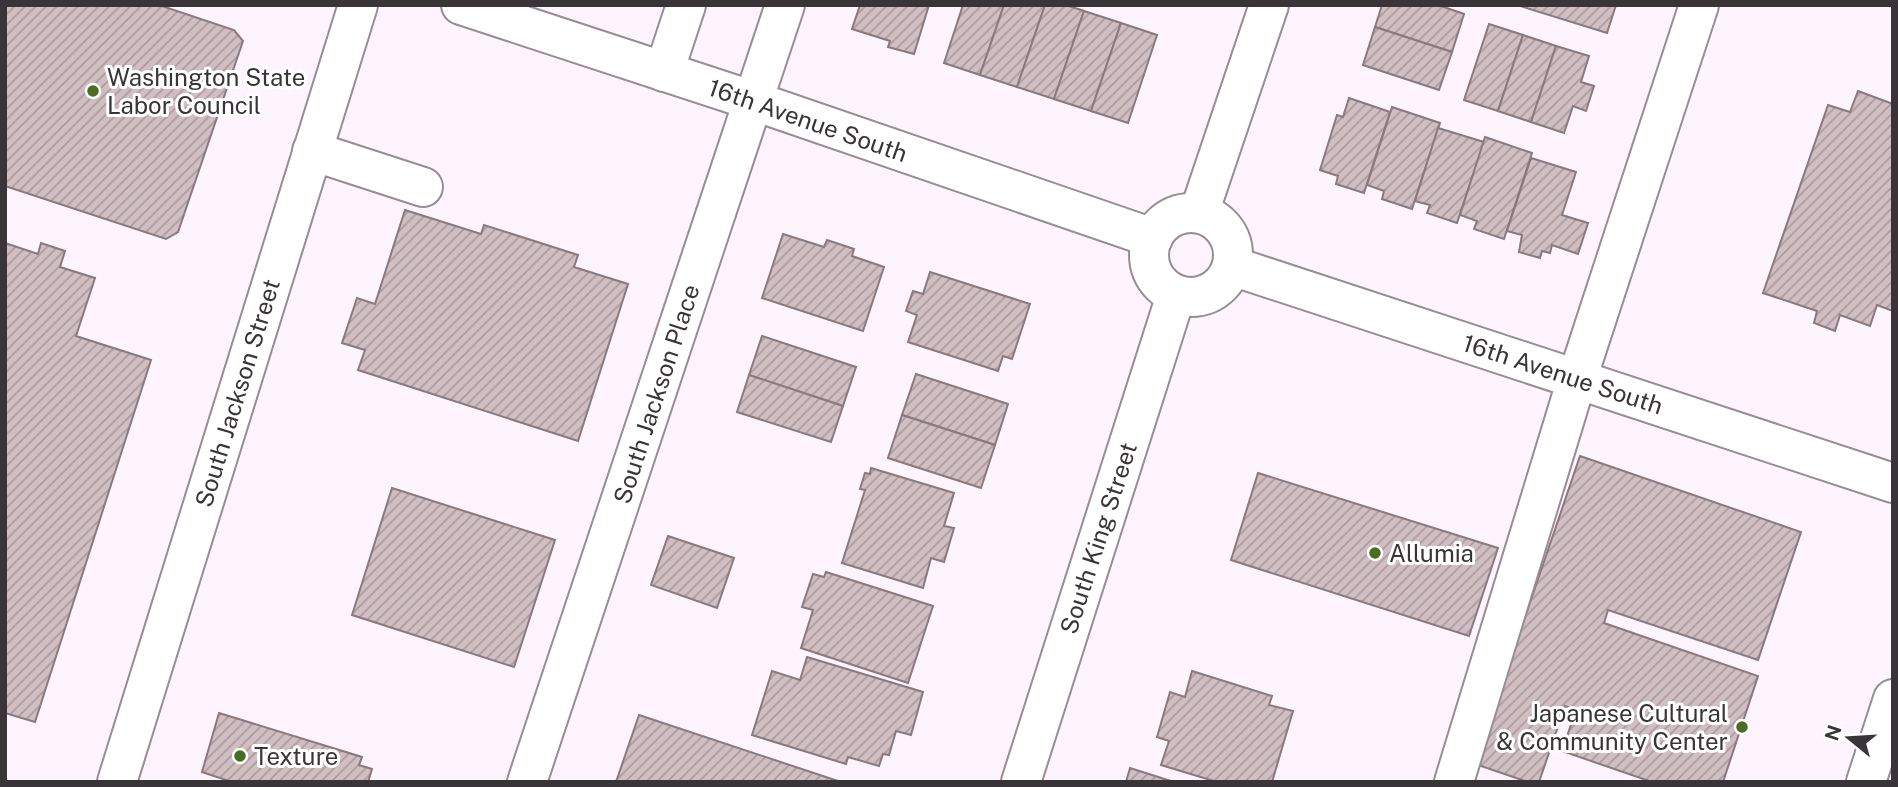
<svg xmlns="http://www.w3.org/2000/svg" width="1898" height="787" viewBox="0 0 1898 787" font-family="'Public Sans',sans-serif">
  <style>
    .building { fill: url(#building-hatch); stroke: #8a797e; stroke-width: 2 }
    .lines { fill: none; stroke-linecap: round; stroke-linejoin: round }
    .minor-casing { stroke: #988c97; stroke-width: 42 }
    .major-casing { stroke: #988c97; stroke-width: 42 }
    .minor { stroke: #fff; stroke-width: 38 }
    .major { stroke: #fff; stroke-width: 38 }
    .poi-dot { fill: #4a6c25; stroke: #fff; stroke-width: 2.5 }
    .labels { text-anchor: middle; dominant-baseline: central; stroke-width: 6; stroke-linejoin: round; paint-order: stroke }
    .poi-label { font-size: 24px; fill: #393438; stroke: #fff; text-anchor: start }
    .street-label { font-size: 24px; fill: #393438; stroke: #fff }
  </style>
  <defs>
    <pattern id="building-hatch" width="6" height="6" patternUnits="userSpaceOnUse" patternTransform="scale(1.75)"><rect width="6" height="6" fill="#d0bec2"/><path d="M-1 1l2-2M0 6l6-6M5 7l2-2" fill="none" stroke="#aa9b9f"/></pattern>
  </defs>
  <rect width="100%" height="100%" fill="#fef4fe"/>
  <!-- building -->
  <g class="building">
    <path d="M5,5H159L234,30L243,41L178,232L166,239L5,186Z"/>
    <path d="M860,5H929L914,54L888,47L890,41L852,29Z"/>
    <path d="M963,5H1004L980,75L944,63Z"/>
    <path d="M1004,5H1045L1017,87L980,75Z"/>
    <path d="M1045,5H1066L1084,11L1054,99L1017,87Z"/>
    <path d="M1382,5H1438L1464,14L1452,52L1375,27Z"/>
    <path d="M1517,5H1616L1607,33Z"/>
    <path d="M1084,11L1121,23L1091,111L1054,99Z"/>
    <path d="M1121,23L1157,35L1128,123L1091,111Z"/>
    <path d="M1489,24L1523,35L1498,111L1464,100Z"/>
    <path d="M1375,27L1452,52L1439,90L1363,65Z"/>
    <path d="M1523,35L1556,46L1531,122L1498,111Z"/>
    <path d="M1556,46L1589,56L1581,82L1594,86L1586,111L1573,106L1564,133L1531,122Z"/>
    <path d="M1858,91L1893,104V311L1877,305L1870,326L1840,315L1835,331L1814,323L1817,311L1763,293L1828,105L1850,112Z"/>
    <path d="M1349,98L1390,112L1364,193L1336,184L1338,176L1320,170L1337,115L1343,117Z"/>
    <path d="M1392,107L1440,123L1412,209L1382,199L1384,191L1367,185Z"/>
    <path d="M1438,128L1484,142L1457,223L1427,213L1430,205L1415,201Z"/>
    <path d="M1485,137L1532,153L1504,239L1474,229L1477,221L1460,215Z"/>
    <path d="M1531,158L1576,172L1562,215L1588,223L1578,254L1552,245L1550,253L1542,251L1540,258L1519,252L1522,235L1507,231Z"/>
    <path d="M405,210L481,234L484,225L578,255L574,267L628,284L578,441L358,370L365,350L342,343L357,298L375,304Z"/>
    <path d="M783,234L824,247L827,240L854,249L852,256L884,267L863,331L762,298Z"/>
    <path d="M5,243L38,254L41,243L65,251L60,267L95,278L76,336L151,360L35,722L5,713Z"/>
    <path d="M930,272L1030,304L1012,359L1003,356L998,371L908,342L917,315L906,311L913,291L923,294Z"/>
    <path d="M762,336L856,367L843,406L749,375Z"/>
    <path d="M916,374L1008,404L995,445L902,415Z"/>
    <path d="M749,375L843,406L831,442L737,412Z"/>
    <path d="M902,415L995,445L981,488L888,458Z"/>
    <path d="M1580,456L1801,532L1758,660L1608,610L1604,623L1758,676L1723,782H1652L1562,751L1576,710L1565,706L1539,782H1528L1475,764Z"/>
    <path d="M871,468L954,493L944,526L954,528L944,562L931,558L923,588L842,563L865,490L860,489L865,473L870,474Z"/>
    <path d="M1258,473L1498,548L1469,636L1231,560Z"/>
    <path d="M392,488L555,540L514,667L352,615Z"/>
    <path d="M668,536L734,558L717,608L651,585Z"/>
    <path d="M826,572L933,606L908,683L801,648L813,610L802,607L813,574L824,577Z"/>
    <path d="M807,657L923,692L911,735L896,731L889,755L883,754L879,766L848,757L846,764L752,735L772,671L800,680Z"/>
    <path d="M1192,671L1272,696L1269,705L1293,711L1272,782H1217L1161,765L1169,741L1157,737L1170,692L1185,697Z"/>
    <path d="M219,713L362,757L359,765L372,769L368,782H232L202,772Z"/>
    <path d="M639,715L841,782H616Z"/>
    <path d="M1130,768L1174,782H1126Z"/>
  </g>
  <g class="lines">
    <!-- minor casing -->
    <g class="minor-casing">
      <g id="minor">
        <path d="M461,5L754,101L1153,238"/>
        <path d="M664,72L686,5"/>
        <path d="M312,151L423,187"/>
        <circle cx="1191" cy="255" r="42"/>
        <path d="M1199,213L1269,5"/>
        <path d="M1232,266L1893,483"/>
        <path d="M527,782L785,5"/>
        <path d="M1021,782L1176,295"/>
        <path d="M1454,782L1577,379L1699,5"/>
        <path d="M1866,782L1893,699"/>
      </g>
    </g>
    <!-- major casing -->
    <g class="major-casing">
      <path id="major" d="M117,782L358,5"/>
    </g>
    <!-- minor -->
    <use href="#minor" class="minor"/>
    <!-- major -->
    <use href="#major" class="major"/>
  </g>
  <!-- markers -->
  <g class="poi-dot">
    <circle cx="93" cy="91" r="7"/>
    <circle cx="1375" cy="553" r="7"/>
    <circle cx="1742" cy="727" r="7"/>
    <circle cx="240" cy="756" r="7"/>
  </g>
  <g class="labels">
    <!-- poi labels -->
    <g class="poi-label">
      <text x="107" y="77">Washington State<tspan x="107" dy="28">Labor Council</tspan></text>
      <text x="1389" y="553">Allumia</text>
      <text x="1728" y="713" text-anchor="end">Japanese Cultural<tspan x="1728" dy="28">&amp; Community Center</tspan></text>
      <text x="254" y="756">Texture</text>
    </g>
    <!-- street labels -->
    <g class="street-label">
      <text transform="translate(808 120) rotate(19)">16th Avenue South</text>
      <text transform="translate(1563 374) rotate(18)">16th Avenue South</text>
      <text transform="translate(237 393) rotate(-73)">South Jackson Street</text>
      <text transform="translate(656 394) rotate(-72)">South Jackson Place</text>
      <text transform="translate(1098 538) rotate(-72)">South King Street</text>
    </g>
  </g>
  <!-- border -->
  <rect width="1898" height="787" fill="none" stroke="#393438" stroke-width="14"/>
  <!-- north arrow -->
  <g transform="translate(1849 738) rotate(288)" stroke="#ffffff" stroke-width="5" paint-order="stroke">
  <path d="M0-5L12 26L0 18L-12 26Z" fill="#393438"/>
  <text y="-10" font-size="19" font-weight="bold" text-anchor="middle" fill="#393438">N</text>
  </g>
</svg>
